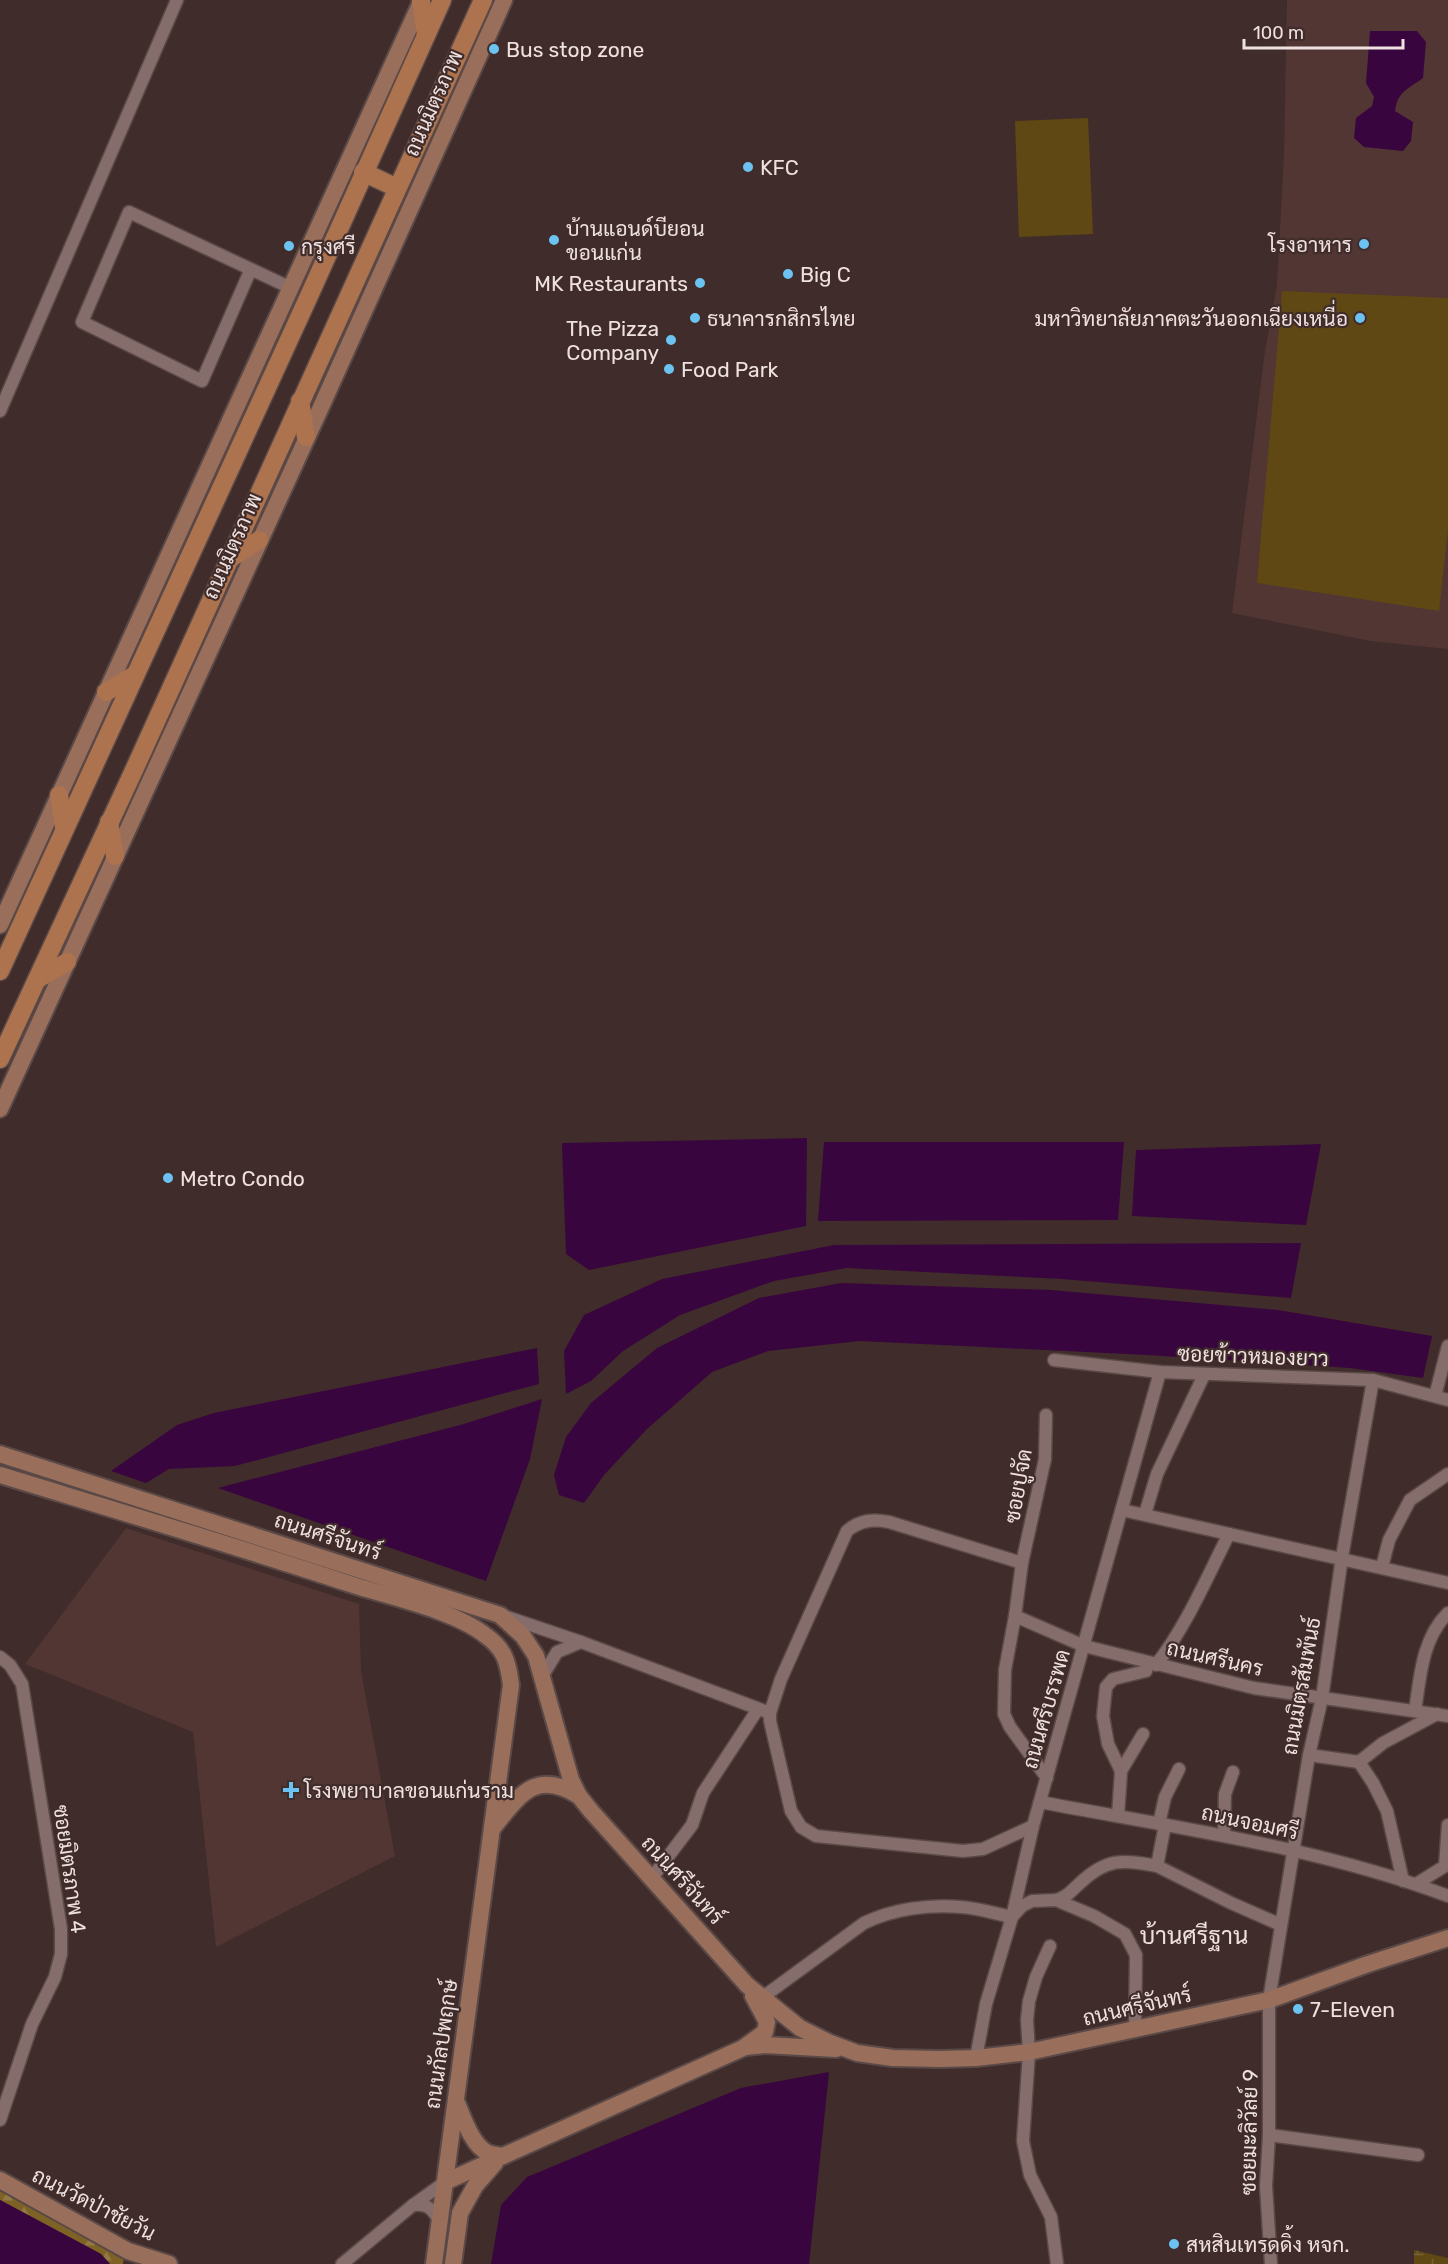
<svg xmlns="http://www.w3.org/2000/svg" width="1448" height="2264" viewBox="0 0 1448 2264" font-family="Rubik,Sarabun,sans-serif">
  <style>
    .built { fill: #513634 }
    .grass { fill: #5f4813 }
    .forest { fill: url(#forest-firs) }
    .wetland { fill: url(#wetland-marsh) }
    .water { fill: #39053e }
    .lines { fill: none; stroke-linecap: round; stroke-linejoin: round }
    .street-casing { stroke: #5a4947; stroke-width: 15 }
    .secondary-casing { stroke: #5a4947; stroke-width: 20 }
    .primary-casing { stroke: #5a4947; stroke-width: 21 }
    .street { stroke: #856d6b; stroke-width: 12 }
    .secondary { stroke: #996f5c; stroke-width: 16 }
    .primary { stroke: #ad724e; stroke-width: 18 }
    .poi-dot { fill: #6cc3f2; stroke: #402c2a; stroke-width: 2 }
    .labels { text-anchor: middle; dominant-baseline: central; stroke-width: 4.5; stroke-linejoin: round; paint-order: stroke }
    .poi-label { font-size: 21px; fill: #eee1df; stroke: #402c2a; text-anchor: start }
    .street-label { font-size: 21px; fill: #eee1df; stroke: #402c2a }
    .quarter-label { font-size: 24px; fill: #eee1df; stroke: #402c2a }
  </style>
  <defs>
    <pattern id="forest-firs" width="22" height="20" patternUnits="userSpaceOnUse" patternTransform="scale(1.5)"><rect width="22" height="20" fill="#7e6225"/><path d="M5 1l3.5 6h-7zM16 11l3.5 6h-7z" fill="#917844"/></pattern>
    <pattern id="wetland-marsh" width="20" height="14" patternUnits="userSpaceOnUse" patternTransform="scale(1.5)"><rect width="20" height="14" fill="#5f4813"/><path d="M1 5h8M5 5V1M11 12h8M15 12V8" fill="none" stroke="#766235"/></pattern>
  </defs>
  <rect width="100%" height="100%" fill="#402c2a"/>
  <!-- built -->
  <g class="built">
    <path d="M1287,0H1448V649L1370,641L1232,613L1265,351L1277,285L1284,155Z"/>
    <path d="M126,1528L359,1604L361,1671L395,1856L216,1947L193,1732L25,1664Z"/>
  </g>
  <!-- grass -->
  <g class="grass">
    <path d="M1088,118L1093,234L1019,237L1015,121Z"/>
    <path d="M1282,291L1448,298V530L1439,611L1257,583Z"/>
  </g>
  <!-- forest -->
  <path class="forest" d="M0,2190L124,2257L123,2264H110L101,2254L0,2200Z"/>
  <!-- wetland -->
  <path class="wetland" d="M1414,2250L1448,2258V2264H1414Z"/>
  <!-- water -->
  <g class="water">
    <path d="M1370,31H1417L1426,42L1423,78C1409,89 1398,90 1395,111L1413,122L1411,141L1403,151L1364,147L1354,138L1356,118L1372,106L1374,97L1366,83Z"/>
    <path d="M807,1138L806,1226L589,1270L566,1254L562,1143Z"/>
    <path d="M824,1142H1124L1118,1220L818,1221Z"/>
    <path d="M1321,1144L1306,1225L1132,1216L1136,1150Z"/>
    <path d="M1301,1243L1291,1298L1062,1279L847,1268L774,1281L680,1315L623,1351L591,1381L566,1394L564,1351L584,1315L662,1279L834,1245Z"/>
    <path d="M841,1283L1051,1290L1278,1310L1432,1336L1423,1378L1350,1368L1147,1355L860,1341L768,1351L712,1372L647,1429L604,1475L584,1503L559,1495L554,1475L566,1437L591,1403L657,1348L759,1298Z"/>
    <path d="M537,1348L539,1384L235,1466L169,1469L146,1483L111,1471L177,1425L214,1413Z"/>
    <path d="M542,1399L530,1459L486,1581L218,1488L464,1424Z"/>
    <path d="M829,2072L809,2264H491L501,2205L527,2177L741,2088Z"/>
    <path d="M0,2200L101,2254L110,2264H0Z"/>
  </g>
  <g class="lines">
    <!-- street casing -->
    <g class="street-casing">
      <g id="street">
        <path d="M251,269L202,381L82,322L129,212L291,288"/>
        <path d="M0,411L177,0"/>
        <path d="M1054,1360L1160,1372L1373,1380L1448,1400"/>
        <path d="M1435,1396L1448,1346"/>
        <path d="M1122,1510L1448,1583"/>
        <path d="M1145,1514L1157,1474L1204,1375"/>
        <path d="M1022,1563L1045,1459L1046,1415"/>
        <path d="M1382,1567L1389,1540L1410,1500L1448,1474"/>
        <path d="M504,1616L581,1642L770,1713"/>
        <path d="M1015,1616L1084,1646L1254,1688L1448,1716"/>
        <path d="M0,1657L10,1665L22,1684L61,1929V1954L55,1977L32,2024L0,2120"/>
        <path d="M1156,1665C1187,1625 1206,1579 1229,1534"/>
        <path d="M543,1675L557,1652L581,1642"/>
        <path d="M1415,1711C1420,1678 1422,1638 1448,1613"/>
        <path d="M1309,1755L1359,1762L1383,1743L1437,1714"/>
        <path d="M1359,1762L1373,1783L1387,1811L1403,1881"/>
        <path d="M1121,1771L1108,1744L1103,1716L1106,1687L1113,1679L1146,1671L1148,1663"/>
        <path d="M1040,1802C1177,1828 1317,1847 1448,1896"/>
        <path d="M1118,1816L1121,1771L1143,1734"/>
        <path d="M1159,1824L1165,1797L1179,1769"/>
        <path d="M1033,1826L983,1849L963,1851L816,1836L801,1827L791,1811L770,1721V1713L781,1679L847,1531C860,1520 873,1519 889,1522L1022,1563L1015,1616L1005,1670L1004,1714L1010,1727L1047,1778"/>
        <path d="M1224,1834L1225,1794L1233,1772"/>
        <path d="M1157,1866L1231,1903L1281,1925"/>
        <path d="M651,1879L692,1825L703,1793L758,1709"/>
        <path d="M1416,1884L1445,1866L1448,1825"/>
        <path d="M1056,1900C1067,1897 1070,1892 1079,1884C1106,1858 1123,1859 1157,1866L1165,1825"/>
        <path d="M1050,1946L1036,1977L1029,2001L1027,2020L1029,2052L1023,2141L1030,2175L1051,2217L1057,2264"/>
        <path d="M763,1997L864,1923C893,1909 929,1904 961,1907C978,1908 996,1914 1012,1917L1022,1906L1032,1901L1056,1900L1094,1916L1125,1934L1136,1955L1135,2030"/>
        <path d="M976,2058L986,2004L1012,1917L1033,1826L1160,1372"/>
        <path d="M1269,2135L1418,2155"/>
        <path d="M413,2205C428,2204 432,2208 440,2222"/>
        <path d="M342,2264L413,2205L445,2182"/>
        <path d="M1271,2264L1266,2186L1269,2135V2000L1309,1755L1322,1698L1342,1557L1373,1380"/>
      </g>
    </g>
    <!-- secondary casing -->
    <g class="secondary-casing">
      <g id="secondary">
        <path d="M0,925L422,0"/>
        <path d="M0,1109L321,407L504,0"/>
        <path d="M0,1454L500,1615L523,1636L536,1656L571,1780L579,1796L591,1811L747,1985L800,2028L828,2042L857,2053L893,2058L940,2059L976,2058L1029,2052L1269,2000L1368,1964L1448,1938"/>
        <path d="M0,1475C118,1511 236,1546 353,1585C391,1597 455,1611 485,1635C505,1649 508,1662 511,1685L434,2264"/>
        <path d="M492,1829C519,1796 535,1768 579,1796"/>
        <path d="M745,2047L765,2045L836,2049"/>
        <path d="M456,2101C463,2116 471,2145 488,2153C492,2155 498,2155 503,2156"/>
        <path d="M0,2180L128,2251L169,2264"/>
        <path d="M445,2182L743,2048L765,2032L767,2022L753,1996"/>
        <path d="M453,2264L460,2213L475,2186L495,2163"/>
      </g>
    </g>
    <!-- primary casing -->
    <g class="primary-casing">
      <g id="primary">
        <path d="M421,1L426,35"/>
        <path d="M363,172L397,188"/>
        <path d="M300,401L306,437"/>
        <path d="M228,560L259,540"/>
        <path d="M106,692L133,676"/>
        <path d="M59,795L64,827"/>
        <path d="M109,822L115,856"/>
        <path d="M0,971L309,296L442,0"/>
        <path d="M38,979L67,962"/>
        <path d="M0,1059L135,768L483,0"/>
      </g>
    </g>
    <!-- street -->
    <use href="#street" class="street"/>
    <!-- secondary -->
    <use href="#secondary" class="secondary"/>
    <!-- primary -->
    <use href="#primary" class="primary"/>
  </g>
  <!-- markers -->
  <g class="poi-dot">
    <circle cx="494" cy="49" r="6"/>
    <circle cx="748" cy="167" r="6"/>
    <circle cx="554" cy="240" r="6"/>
    <circle cx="1364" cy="244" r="6"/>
    <circle cx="289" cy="246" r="6"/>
    <circle cx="788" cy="274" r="6"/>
    <circle cx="700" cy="283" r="6"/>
    <circle cx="695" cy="318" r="6"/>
    <circle cx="1360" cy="318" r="6"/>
    <circle cx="671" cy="340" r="6"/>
    <circle cx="669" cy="369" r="6"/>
    <circle cx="168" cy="1178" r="6"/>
    <path d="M288 1781h6v6h6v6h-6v6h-6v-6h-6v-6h6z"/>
    <circle cx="1298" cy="2009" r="6"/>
    <circle cx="1174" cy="2244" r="6"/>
  </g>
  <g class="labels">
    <!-- poi labels -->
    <g class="poi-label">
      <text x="506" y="49">Bus stop zone</text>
      <text x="760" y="167">KFC</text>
      <text x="566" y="228">บ้านแอนด์บียอน<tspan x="566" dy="24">ขอนแก่น</tspan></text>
      <text x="1352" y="244" text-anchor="end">โรงอาหาร</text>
      <text x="301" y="246">กรุงศรี</text>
      <text x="800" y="274">Big C</text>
      <text x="688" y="283" text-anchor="end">MK Restaurants</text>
      <text x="707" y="318">ธนาคารกสิกรไทย</text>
      <text x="1348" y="318" text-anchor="end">มหาวิทยาลัยภาคตะวันออกเฉียงเหนี่อ</text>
      <text x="659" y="328" text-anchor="end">The Pizza<tspan x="659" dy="24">Company</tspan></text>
      <text x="681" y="369">Food Park</text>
      <text x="180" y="1178">Metro Condo</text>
      <text x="304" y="1790">โรงพยาบาลขอนแก่นราม</text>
      <text x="1310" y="2009">7-Eleven</text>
      <text x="1186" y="2244">สหสินเทรดดิ้ง หจก.</text>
    </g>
    <!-- street labels -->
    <g class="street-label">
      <text transform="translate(433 103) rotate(-66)">ถนนมิตรภาพ</text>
      <text transform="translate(232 546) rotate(-66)">ถนนมิตรภาพ</text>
      <text transform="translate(1253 1356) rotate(2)">ซอยข้าวหมองยาว</text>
      <text transform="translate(1018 1486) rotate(-80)">ซอยปูจัด</text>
      <text transform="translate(328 1536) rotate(18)">ถนนศรีจันทร์</text>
      <text transform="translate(1215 1658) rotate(13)">ถนนศรีนคร</text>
      <text transform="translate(1301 1686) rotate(-80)">ถนนมิตรสัมพันธ์</text>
      <text transform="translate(1046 1709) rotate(-74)">ถนนศรีบรรพด</text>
      <text transform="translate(1250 1822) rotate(12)">ถนนจอมศรี</text>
      <text transform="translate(70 1869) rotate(82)">ซอยมิตรภาพ 4</text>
      <text transform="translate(683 1880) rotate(48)">ถนนศรีจันทร์</text>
      <text transform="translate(1137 2006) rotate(-13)">ถนนศรีจันทร์</text>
      <text transform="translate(441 2044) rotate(-82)">ถนนกัลปพฤกษ์</text>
      <text transform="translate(1249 2132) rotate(-89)">ซอยมะลิวัลย์ 9</text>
      <text transform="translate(94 2204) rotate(27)">ถนนวัดป่าชัยวัน</text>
    </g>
    <!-- quarter labels -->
    <g class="quarter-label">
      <text x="1194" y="1936">บ้านศรีฐาน</text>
    </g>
  </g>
  <!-- scale -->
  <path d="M1244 39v9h159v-9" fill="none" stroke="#eee1df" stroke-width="3"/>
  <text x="1253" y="39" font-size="18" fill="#eee1df" stroke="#402c2a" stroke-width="4.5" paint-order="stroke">100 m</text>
</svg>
